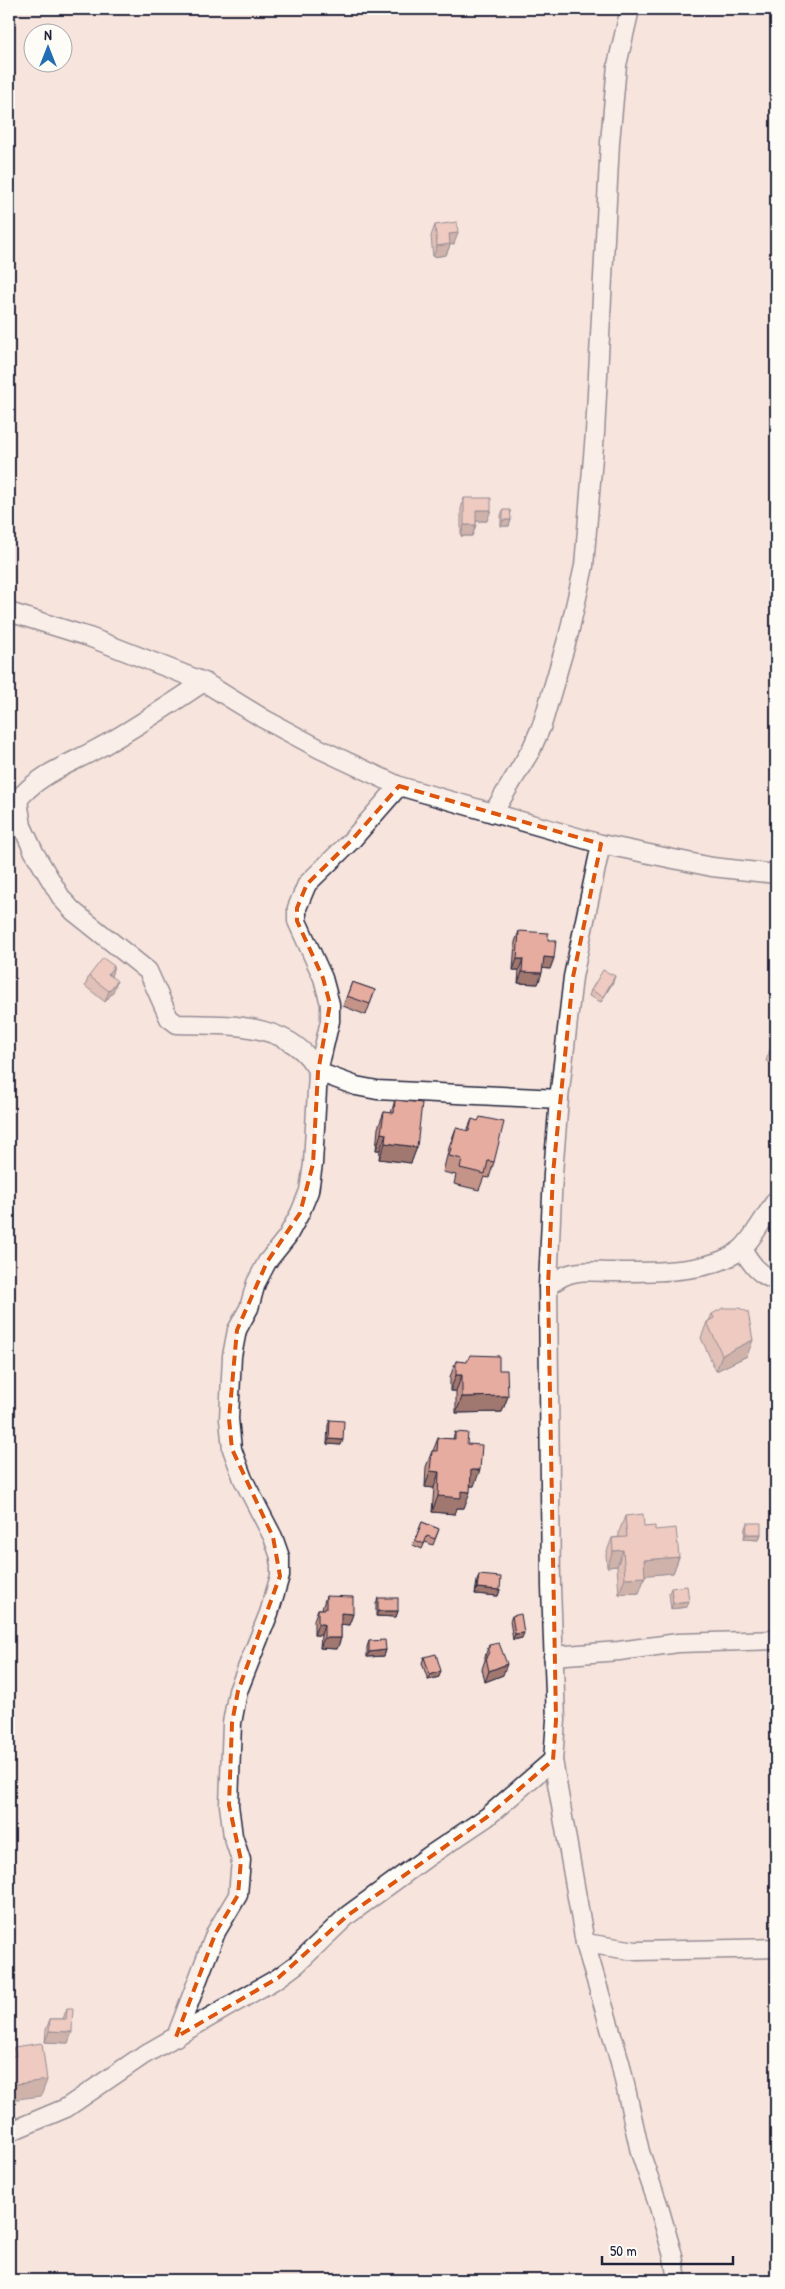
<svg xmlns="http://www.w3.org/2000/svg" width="785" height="2289" viewBox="0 0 785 2289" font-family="'Patrick Hand',sans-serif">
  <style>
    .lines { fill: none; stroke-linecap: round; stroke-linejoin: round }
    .minor-casing { stroke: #22223b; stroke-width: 21 }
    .minor { stroke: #fdfcf7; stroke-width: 18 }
    .wall { fill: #c59489; stroke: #22223b }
    .shaded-wall { fill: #a0786f; stroke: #22223b }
    .building { fill: #e5ac9f; stroke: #22223b }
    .marked { fill: none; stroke: #de560e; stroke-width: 4; stroke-dasharray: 10 6; stroke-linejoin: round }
  </style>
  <rect width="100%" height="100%" fill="#f6e4dd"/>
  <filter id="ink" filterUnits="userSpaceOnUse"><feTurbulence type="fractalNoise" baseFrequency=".02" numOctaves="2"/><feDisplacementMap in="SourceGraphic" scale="10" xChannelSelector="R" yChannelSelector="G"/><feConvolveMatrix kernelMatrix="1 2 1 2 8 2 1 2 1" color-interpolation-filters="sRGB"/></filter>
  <g filter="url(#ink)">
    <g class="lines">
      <!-- minor casing -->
      <g class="minor-casing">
        <g id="minor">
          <path d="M9,612L89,637L204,682L264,719L320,749L399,786L601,844L712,867L776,874"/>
          <path d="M204,682C169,705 134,729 97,749C70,764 37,775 18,800L22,826L34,852L62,899L73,911L148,971L169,1018L177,1024C226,1025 293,1021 318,1072L356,1086L377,1090L559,1099"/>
          <path d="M493,813L531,750L542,725L569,633L584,566L595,433L610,142L617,65L630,9"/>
          <path d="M601,844L573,977L559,1099L553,1173L548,1286L551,1587L556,1720L553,1760L585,1943L620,2062L640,2152L659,2207L673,2256L677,2280"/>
          <path d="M742,1249C751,1263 759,1276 776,1280"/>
          <path d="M548,1286C553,1283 559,1278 564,1276C579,1269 598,1272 614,1272C651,1272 710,1274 740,1250C751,1242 767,1213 776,1200"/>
          <path d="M553,1656L619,1651L678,1643L776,1640"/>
          <path d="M585,1943L636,1951L776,1948"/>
          <path d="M176,2037L216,1932L238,1895L241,1860L233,1836L229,1805L232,1723L238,1691L269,1613L280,1576V1557L273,1537L243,1479L232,1449L229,1419L232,1356L237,1330L249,1308L256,1283L267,1262L287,1237L300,1213L309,1191L313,1164L318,1072L330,1021V1004L323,978L297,921V908L307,884L351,841L399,786"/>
          <path d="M9,2132L66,2108L142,2056L278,1978L297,1964L348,1915L429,1856L487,1817L553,1760"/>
        </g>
      </g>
      <!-- minor -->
      <use href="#minor" class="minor"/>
    </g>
    <!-- wall -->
    <g class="wall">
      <path d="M435,225L454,244L450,245L446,255L433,257L431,236Z"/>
      <path d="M464,498L487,521H476V525L472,536H461V509Z"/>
      <path d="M503,510L511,520L509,526H501V516Z"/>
      <path d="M519,931L548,940L554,958L550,969L543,968L538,984L518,983L519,970H513L515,942Z"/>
      <path d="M89,976H111L113,992L105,1002L85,986Z"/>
      <path d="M352,982L375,990L366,1015L343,1006Z"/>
      <path d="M613,982L601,1002L589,996L591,990Z"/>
      <path d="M776,1040V1067L766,1061L770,1050Z"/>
      <path d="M395,1100L417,1147L411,1163L379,1159L380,1150H376L378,1128L384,1112L391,1113Z"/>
      <path d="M472,1119L494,1162L489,1178L484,1177L479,1190L454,1184L456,1175L443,1172L450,1144L456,1128L467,1131Z"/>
      <path d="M712,1314L747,1356L716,1371L701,1338L707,1322L709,1321Z"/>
      <path d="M456,1361L499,1370L508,1396L502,1412L456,1413V1391H450V1377Z"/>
      <path d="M330,1420L341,1445L327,1444L328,1425Z"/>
      <path d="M455,1432L467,1444L474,1486H470L464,1508H457L455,1514L432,1512L434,1488L425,1487L426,1467L432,1451H433L438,1438L453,1439Z"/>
      <path d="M625,1516L644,1527L655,1530L679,1557L673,1573L645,1575L639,1593L619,1594L617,1566L607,1567L606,1554L612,1538L619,1537V1532Z"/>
      <path d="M422,1522L439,1529L433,1545L425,1542L422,1549L413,1545Z"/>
      <path d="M747,1523L761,1534L759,1540L744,1539L745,1528Z"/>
      <path d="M479,1575L500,1590L498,1596L475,1594L477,1581Z"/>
      <path d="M671,1588L687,1607L671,1609L669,1593Z"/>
      <path d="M326,1596L353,1614L349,1625L341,1624V1638L337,1649L320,1648L321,1635H314V1620L318,1609H322Z"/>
      <path d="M378,1598L398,1611L396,1617L376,1616V1604Z"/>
      <path d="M512,1616L522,1638L513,1640L510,1621Z"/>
      <path d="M369,1641L386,1650L384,1656L367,1657V1647Z"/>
      <path d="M489,1645L503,1675L485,1682L482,1669L485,1660V1656Z"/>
      <path d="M424,1657L439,1677L428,1680L422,1663Z"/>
      <path d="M67,2008L68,2043L45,2042L46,2030L50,2019H63Z"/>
      <path d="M14,2047L41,2096L10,2057Z"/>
    </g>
    <!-- shaded-wall -->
    <g class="shaded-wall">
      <path d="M458,233L454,244L450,245L446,255L433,257L437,246L449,234Z"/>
      <path d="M476,510H491L487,521H472Z"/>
      <path d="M503,520H511L509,526H501Z"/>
      <path d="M464,525H476L472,536H461Z"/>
      <path d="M544,957L554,958L550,969L540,968Z"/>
      <path d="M517,959H523L519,970H513Z"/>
      <path d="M114,966L111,977L108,974Z"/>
      <path d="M522,972L542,973L538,984L518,983Z"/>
      <path d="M615,976L613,982L601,1002L603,997Z"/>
      <path d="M117,981L113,992L105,1002L109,991Z"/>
      <path d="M381,1133L386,1134L380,1150H376Z"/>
      <path d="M385,1143L417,1147L411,1163L379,1159Z"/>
      <path d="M753,1340L747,1356L716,1371L722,1355Z"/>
      <path d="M456,1375H462L456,1391H450Z"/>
      <path d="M508,1396L502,1412L456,1413L462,1397Z"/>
      <path d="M329,1439L343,1440L341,1445L327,1444Z"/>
      <path d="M471,1470H480L474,1486H466Z"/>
      <path d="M430,1471L439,1472L434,1488L425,1487Z"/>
      <path d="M461,1491L470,1492L464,1508H457L455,1514L432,1512L438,1496Z"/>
      <path d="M746,1534H761L759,1540L744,1539Z"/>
      <path d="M623,1550L617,1566L607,1567L613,1551Z"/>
      <path d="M679,1557L673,1573L638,1576L644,1560Z"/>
      <path d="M645,1577L639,1593L619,1594L625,1578Z"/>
      <path d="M477,1588L500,1590L498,1596L475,1594Z"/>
      <path d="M689,1601L687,1607L671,1609L673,1603Z"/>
      <path d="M378,1611H398L396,1617L376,1616Z"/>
      <path d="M341,1613L353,1614L349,1625L338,1624Z"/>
      <path d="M318,1624H324L321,1635H314Z"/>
      <path d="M524,1633L522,1638L513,1640L515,1634Z"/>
      <path d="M324,1638H341L337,1649L320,1648Z"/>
      <path d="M386,1650L384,1656L367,1657L369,1652Z"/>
      <path d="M507,1664L503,1675L485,1682L489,1671Z"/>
      <path d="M441,1671L439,1677L428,1680L430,1675Z"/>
      <path d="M49,2031L72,2032L68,2043L45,2042Z"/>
      <path d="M47,2080L41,2096L9,2100V2085Z"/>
    </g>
    <!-- building -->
    <g class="building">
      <path d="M457,222L458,233L449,234L450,244L437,246L435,225Z"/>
      <path d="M464,498H491V510H476V525H464Z"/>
      <path d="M503,510H510L511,520H503Z"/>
      <path d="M519,931L548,933V940H556L554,958L544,957L542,973L522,972L523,959H517Z"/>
      <path d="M103,958L114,966L108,974L117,981L109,991L89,976Z"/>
      <path d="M603,970L615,976L603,997L591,990Z"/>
      <path d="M352,982L375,990L370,1004L347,996Z"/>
      <path d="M776,1040V1054L770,1050Z"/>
      <path d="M395,1100L422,1103L417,1147L385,1143L386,1134L381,1133L384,1112L394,1113Z"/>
      <path d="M480,1117L504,1122L494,1162L488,1161L485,1174L460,1168L462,1159L449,1156L456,1128L469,1131L472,1119L478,1121Z"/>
      <path d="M723,1308H739L748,1312L753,1340L722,1355L707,1322L714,1318L712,1314Z"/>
      <path d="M470,1355L499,1356V1370H507L508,1396L462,1397V1375H456V1361L467,1362Z"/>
      <path d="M330,1420L344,1421L343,1440L329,1439Z"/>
      <path d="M455,1432L468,1433L467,1444L482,1445L480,1470H471L470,1492L461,1491V1498L438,1496L439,1472L430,1471L432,1451H437L438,1438L455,1439Z"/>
      <path d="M643,1514L644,1527L655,1526V1530L676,1528L679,1557L644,1560L645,1577L625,1578L623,1550L613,1551L612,1538L627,1537L625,1516Z"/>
      <path d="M422,1522L439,1529L435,1539L427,1536L424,1544L415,1540Z"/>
      <path d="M747,1523H761V1534H746Z"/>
      <path d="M479,1575L501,1577L500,1590L477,1588Z"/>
      <path d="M687,1586L689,1601L673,1603L671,1588Z"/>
      <path d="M326,1596L353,1597V1614L341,1613V1638H324V1624H318V1609H326Z"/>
      <rect x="378" y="1598" width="20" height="13"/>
      <path d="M521,1614L524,1633L515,1634L512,1616Z"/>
      <path d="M385,1640L386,1650L369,1652V1641Z"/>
      <path d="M499,1643L507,1664L489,1671L486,1658L489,1652V1645Z"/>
      <path d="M436,1654L441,1671L430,1675L424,1657Z"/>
      <path d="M67,2008H73L72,2032L49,2031L50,2019H66Z"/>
      <path d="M42,2043L47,2080L9,2085V2057L16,2056L14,2047Z"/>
    </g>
  </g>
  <!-- marked area -->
  <path d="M0 0H785V2289H0ZM399,786L601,844L573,977L553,1173L548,1286L556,1720L553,1760L487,1817L348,1915L278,1978L176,2037L216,1932L238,1895L241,1860L229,1805L232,1723L238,1691L280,1576L273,1537L232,1449L229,1419L237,1330L267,1262L300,1213L313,1164L318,1072L330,1004L323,978L297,921V908L307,884L351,841Z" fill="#f6e4dd" fill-opacity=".55" fill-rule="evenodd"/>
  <path class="marked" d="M399,786L601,844L573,977L553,1173L548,1286L556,1720L553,1760L487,1817L348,1915L278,1978L176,2037L216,1932L238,1895L241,1860L229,1805L232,1723L238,1691L280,1576L273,1537L232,1449L229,1419L237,1330L267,1262L300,1213L313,1164L318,1072L330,1004L323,978L297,921V908L307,884L351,841Z"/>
  <!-- margin -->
  <rect width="785" height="2289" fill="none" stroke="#fdfcf7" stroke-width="30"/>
  <rect x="15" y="15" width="755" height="2259" fill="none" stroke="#22223b" stroke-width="2" filter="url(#ink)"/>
  <!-- north arrow -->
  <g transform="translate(48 48)"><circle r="24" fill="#fdfcf7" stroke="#a5a5ac"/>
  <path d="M0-4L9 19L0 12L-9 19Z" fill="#1f6fb2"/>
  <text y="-8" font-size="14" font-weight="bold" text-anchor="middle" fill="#22223b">N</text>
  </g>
  <!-- scale -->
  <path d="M602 2256v8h131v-8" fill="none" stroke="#22223b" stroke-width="2.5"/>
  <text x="610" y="2256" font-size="15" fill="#22223b" stroke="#fdfcf7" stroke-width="4" paint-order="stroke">50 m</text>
</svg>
